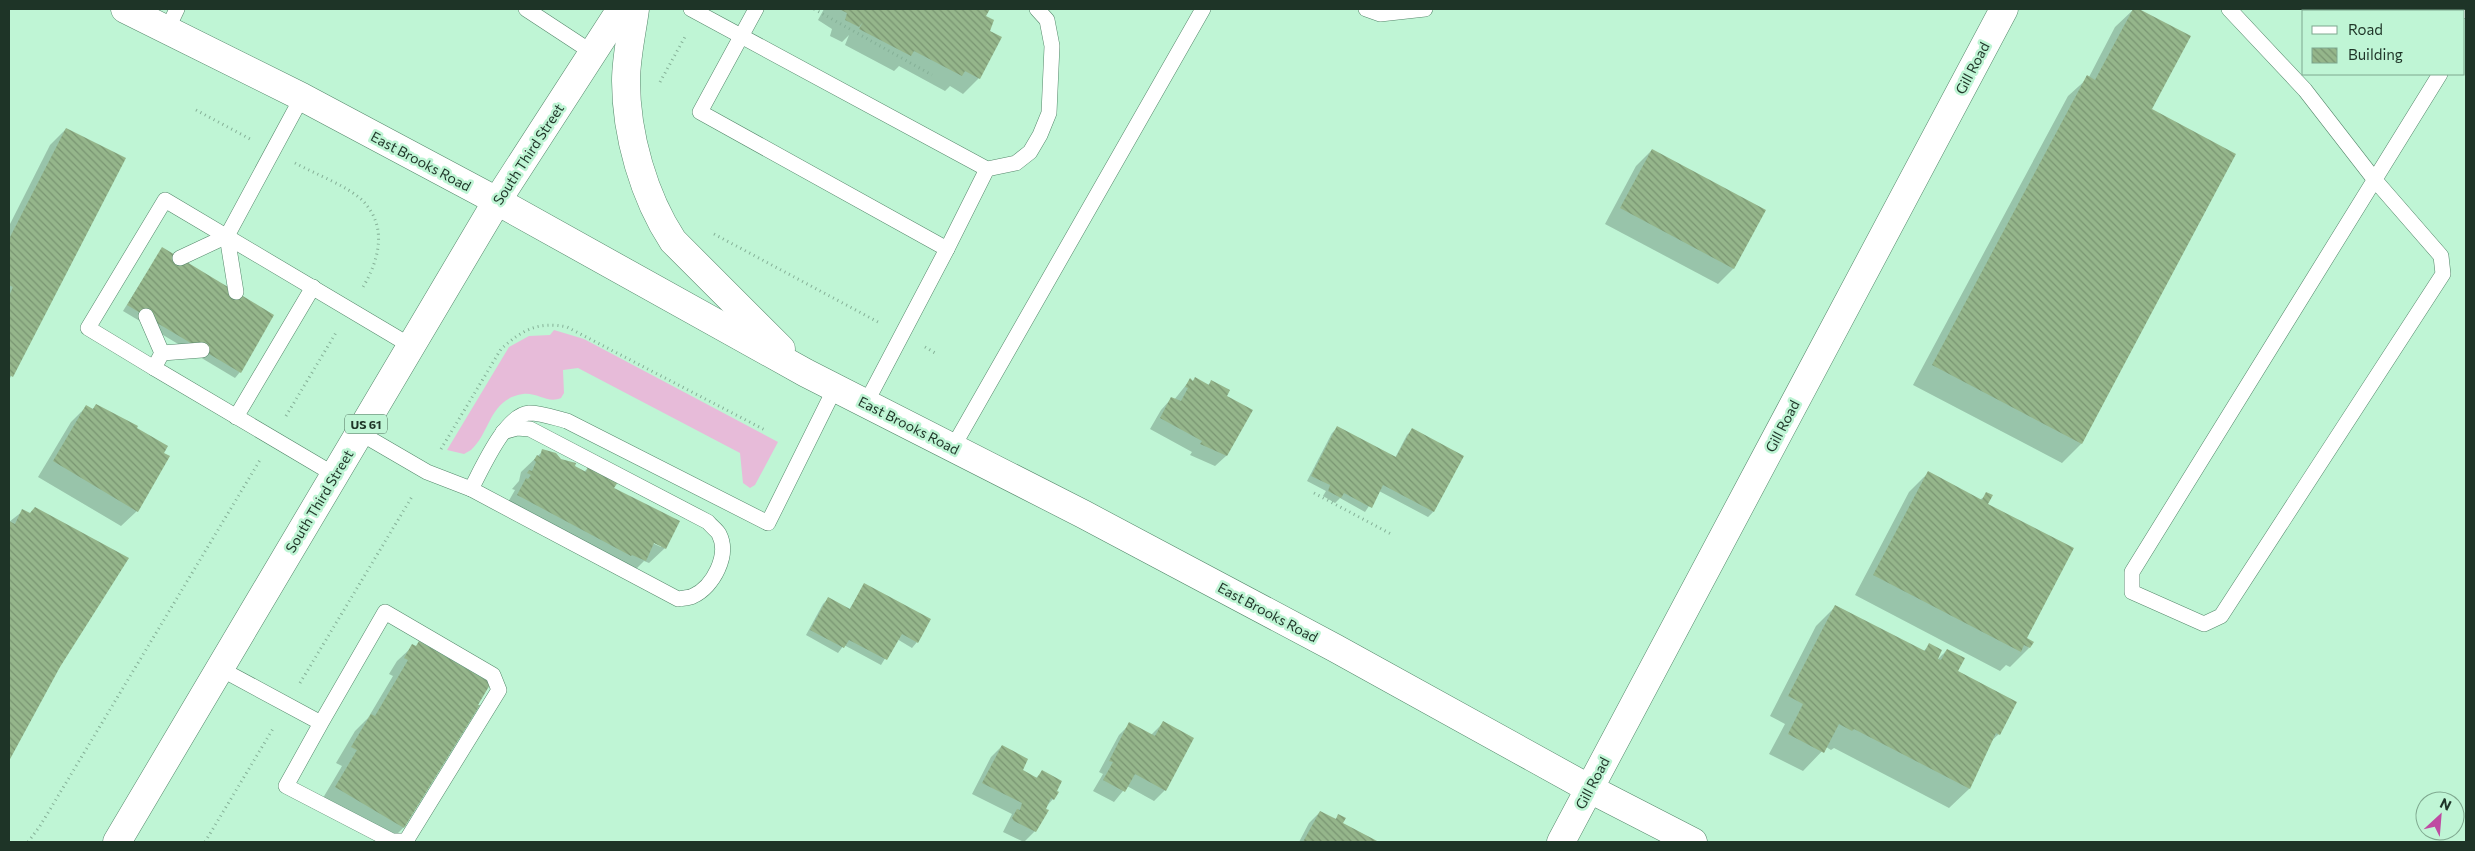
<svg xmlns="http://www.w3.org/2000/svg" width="2475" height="851" viewBox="0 0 2475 851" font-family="Commissioner,sans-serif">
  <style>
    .grass { fill: #e7bbd9 }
    .shadow { fill: #0003; fill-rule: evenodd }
    .building { fill: url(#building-back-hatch) }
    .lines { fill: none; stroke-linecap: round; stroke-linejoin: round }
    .service-casing { stroke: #54876a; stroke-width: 16 }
    .minor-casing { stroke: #54876a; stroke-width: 29 }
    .tertiary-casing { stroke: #54876a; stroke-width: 29 }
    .secondary-casing { stroke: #54876a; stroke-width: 29 }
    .trunk-casing { stroke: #54876a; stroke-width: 29 }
    .path { stroke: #85b097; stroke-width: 3; stroke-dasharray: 1 4; stroke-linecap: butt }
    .service { stroke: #fff; stroke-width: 15 }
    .minor { stroke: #fff; stroke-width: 28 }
    .tertiary { stroke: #fff; stroke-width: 28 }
    .secondary { stroke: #fff; stroke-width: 28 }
    .trunk { stroke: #fff; stroke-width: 28 }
    .labels { text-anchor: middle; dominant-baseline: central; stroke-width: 5; stroke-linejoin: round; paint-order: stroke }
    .shield { fill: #bff5d5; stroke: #4e6e5b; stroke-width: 1 }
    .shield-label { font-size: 12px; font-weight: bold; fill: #1e3427 }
    .street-label { font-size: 14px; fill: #1e3427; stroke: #bff5d5 }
  </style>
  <defs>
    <pattern id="building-back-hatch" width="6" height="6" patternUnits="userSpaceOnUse" patternTransform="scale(1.25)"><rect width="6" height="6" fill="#95b68b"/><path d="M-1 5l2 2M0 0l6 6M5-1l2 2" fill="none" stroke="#799572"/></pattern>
  </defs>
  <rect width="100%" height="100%" fill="#bff5d5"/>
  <!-- grass -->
  <path class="grass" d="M554,330L584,339L778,442L755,485L750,488L743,483L740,453L578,368L563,370L564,393L561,398C548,404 537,392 523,394C489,399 491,432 471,450L464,454L447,450L509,347L529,336L550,335Z"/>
  <!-- shadow -->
  <g class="shadow">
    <path d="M824,9H989L984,17L989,32L979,78L963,94L950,86L945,91L899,66L894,71L845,45L849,35L842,42L830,36L832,29L818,20Z"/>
    <path d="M2134,9L2189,37L2151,110L2235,155L2081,444L2062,463L1913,385L2068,96L2089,77L2115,27Z"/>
    <path d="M66,129L124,159L9,380V226L50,145Z"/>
    <path d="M1652,150L1764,210L1733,269L1718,284L1605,224L1636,166Z"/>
    <path d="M162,249L272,315L240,372L235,378L123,311Z"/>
    <path d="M1195,379L1207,386L1211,382L1225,396L1251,410L1226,456L1215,466L1190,455L1192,452L1150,429L1161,410L1171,399L1174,400L1190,380L1192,382Z"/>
    <path d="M96,405L137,511L121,526L38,477L71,422L86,407L92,410Z"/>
    <path d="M1337,428L1395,458L1407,435L1412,430L1433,512L1428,517L1379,491L1365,512L1340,498L1335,503L1323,496L1326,491L1307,481L1332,433Z"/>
    <path d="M543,451L584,472L588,468L613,489L665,548L649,563L644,561L629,576L503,511L515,490L512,489L519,481L521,472ZM648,541L661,545V547Z"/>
    <path d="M1928,473L1980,500L1987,494V504L2025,639L2029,648L2010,667L2006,665L2000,671L1855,595L1909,492Z"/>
    <path d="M23,511L51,680L9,758V522Z"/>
    <path d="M864,585L917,642L912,648L897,639L881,665L844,645L838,653L806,635L823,604L828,599L849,610Z"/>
    <path d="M1836,606L1923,652L1929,645L1936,661L1947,650L1957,671L1999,734L1990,742L1969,789L1949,808L1834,748L1831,750L1826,747L1803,771L1769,754L1785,724L1770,716L1816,626Z"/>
    <path d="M413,646L404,827L389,842L320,803L342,766L336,763L355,731L368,718L393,676L389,674L397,661Z"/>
    <path d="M1163,723L1165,790L1154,801L1127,786L1114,802L1093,791L1103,774L1099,772L1119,735L1130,724L1151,735Z"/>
    <path d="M1002,746L1021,770L1036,778L1042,772L1055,792L1053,799L1046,807L1035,831L1024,842L1003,832L1012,814L972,794L991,757Z"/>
    <path d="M1320,812L1335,820L1339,816L1342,824L1376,842H1299L1309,823Z"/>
  </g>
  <!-- building -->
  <g class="building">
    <path d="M839,9H990L986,16L994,20L990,31L1002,37L980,79L965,71L962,76L914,51L911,56L859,29L863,22L859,27L845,20L847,13Z"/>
    <path d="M2133,9H2139L2191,36L2152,109L2236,154L2082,444L1932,365L2087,75L2095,80Z"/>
    <path d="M66,128L126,158L13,377L9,375V296L13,287L9,285V239Z"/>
    <path d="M1652,149L1766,210L1734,269L1620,208Z"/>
    <path d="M162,247L274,315L241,373L127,305Z"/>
    <path d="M1195,377L1209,385L1211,380L1230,390L1227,396L1253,410L1227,456L1200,444L1202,441L1160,418L1171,397L1181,401L1188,388L1185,387L1190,378L1193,381Z"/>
    <path d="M96,404L138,426L137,428L168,446L164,453L170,456L138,512L53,461L86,405L93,409Z"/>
    <path d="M1337,426L1396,457L1412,428L1464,456L1434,512L1383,485L1372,508L1344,493L1341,498L1328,491L1330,485L1311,476Z"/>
    <path d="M542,449L556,453L561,459L576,463L575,466L586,472L588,466L618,482L614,488L680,521L666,549L654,543L646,561L632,555L631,556L519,496L517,495L526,478L528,479L531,475L527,473L529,470L532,471L536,462L534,460L537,455L540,457Z"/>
    <path d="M1928,471L1982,500L1986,492L1993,495L1988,504L2074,548L2027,638L2034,642L2030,648L2024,645L2021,652L1873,575Z"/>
    <path d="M35,507L129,558L60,667L9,761V521L15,524L22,509L30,513Z"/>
    <path d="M864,583L931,619L918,643L902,634L887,660L849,640L844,648L810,630L828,597L850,609Z"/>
    <path d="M1835,605L1925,651L1929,643L1942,650L1938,659L1941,660L1947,649L1965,658L1958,671L2017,702L2000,735L1996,733L1970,789L1854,729L1852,731L1839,724L1824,753L1788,734L1803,704L1788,696Z"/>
    <path d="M419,641L491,683L478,705H480L404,828L335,787L357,750L351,747L371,714L375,716L408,660L404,658L412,644L416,646Z"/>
    <path d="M1163,721L1194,738L1166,791L1135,774L1125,792L1103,780L1113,762L1109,761L1129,722L1155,736Z"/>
    <path d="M1002,745L1028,759L1023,770L1037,778L1042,770L1062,781L1057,791L1059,792L1054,800L1051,798L1046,809L1049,810L1036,832L1014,821L1012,818L1017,809L1020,810L1022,803L982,783Z"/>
    <path d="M1320,811L1336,819L1338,814L1346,818L1343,823L1379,842H1303Z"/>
  </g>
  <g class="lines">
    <!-- service casing -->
    <g class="service-casing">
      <g id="service">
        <path d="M526,9L593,53"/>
        <path d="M691,9L987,169L1016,163L1030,152L1040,135L1049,113L1052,46L1047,20L1037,9"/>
        <path d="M756,9L700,112L947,249L866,403"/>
        <path d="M1366,9L1380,14L1425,9"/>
        <path d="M2229,9L2305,90L2374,179L2441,256L2443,274L2221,616L2204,624L2132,592V572L2440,74"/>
        <path d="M2463,11V9"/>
        <path d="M167,30L177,9"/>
        <path d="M227,236L236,292"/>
        <path d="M947,249L987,169"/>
        <path d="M180,258L227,236L302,97"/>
        <path d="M146,316L162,353L154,368L335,475"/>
        <path d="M162,353L202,350"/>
        <path d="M154,368L88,328L165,200L411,346"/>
        <path d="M236,417L313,287"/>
        <path d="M360,433L427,472L471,489L678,599C683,598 689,598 693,596C713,587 730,555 719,534C717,530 711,526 708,522L530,429L517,428L503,432"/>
        <path d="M953,447L1203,9"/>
        <path d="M471,489C482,469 505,415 529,413C542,413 555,418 567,421L768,523L835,388"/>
        <path d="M219,668L321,723L286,786L392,841H406L499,690L493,675L385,612L321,723"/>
      </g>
    </g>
    <!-- minor casing -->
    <g class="minor-casing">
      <path id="minor" d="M1561,842L2004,9"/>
    </g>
    <!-- tertiary casing -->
    <g class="tertiary-casing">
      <path id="tertiary" d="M125,9L302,97L497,201"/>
    </g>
    <!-- secondary casing -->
    <g class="secondary-casing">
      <g id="secondary">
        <path d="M635,9C632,32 626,57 626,81C626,135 644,197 673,241L781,349"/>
        <path d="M497,201L806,373L1083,514L1335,648L1590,789L1693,842"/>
      </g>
    </g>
    <!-- trunk casing -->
    <g class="trunk-casing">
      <path id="trunk" d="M117,842L497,201L621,9"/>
    </g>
    <!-- path -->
    <g class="path">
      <path d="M814,9L932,75"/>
      <path d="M660,82L686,35"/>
      <path d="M196,110L250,139"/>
      <path d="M295,163C315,174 348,186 363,201C388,227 379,260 363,287"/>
      <path d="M714,234L878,322"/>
      <path d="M925,347L935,353"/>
      <path d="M286,416L337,331"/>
      <path d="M441,449L501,349C522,330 538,321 567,327L765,430"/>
      <path d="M1314,493L1391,534"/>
      <path d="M300,683L413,495"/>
      <path d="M28,842L40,826L260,460"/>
      <path d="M205,842L274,727"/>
    </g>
    <!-- service -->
    <use href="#service" class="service"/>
    <!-- minor -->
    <use href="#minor" class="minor"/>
    <!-- tertiary -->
    <use href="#tertiary" class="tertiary"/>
    <!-- secondary -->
    <use href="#secondary" class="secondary"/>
    <!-- trunk -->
    <use href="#trunk" class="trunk"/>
  </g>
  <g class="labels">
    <!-- shield labels -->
    <rect class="shield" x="345" y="414.5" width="42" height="19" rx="4"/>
    <g class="shield-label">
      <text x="366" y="424">US 61</text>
    </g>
    <!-- street labels -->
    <g class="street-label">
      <text transform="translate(1972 68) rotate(-62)">Gill Road</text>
      <text transform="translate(528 154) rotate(-57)">South Third Street</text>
      <text transform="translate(421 161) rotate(28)">East Brooks Road</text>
      <text transform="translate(909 425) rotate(27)">East Brooks Road</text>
      <text transform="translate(1782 426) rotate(-62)">Gill Road</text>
      <text transform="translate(319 501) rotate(-59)">South Third Street</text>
      <text transform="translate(1268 612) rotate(28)">East Brooks Road</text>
      <text transform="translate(1592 783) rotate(-62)">Gill Road</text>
    </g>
  </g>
  <!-- border -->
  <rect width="2475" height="851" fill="none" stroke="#1e3427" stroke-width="20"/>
  <!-- legend -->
  <rect x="2302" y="10" width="162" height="65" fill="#bff5d5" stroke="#7fa88f"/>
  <rect x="2312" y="26" width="25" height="8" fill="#ffffff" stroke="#7fa88f"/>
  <text x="2348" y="35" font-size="15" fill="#1e3427">Road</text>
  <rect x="2312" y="48" width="25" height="15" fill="url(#building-back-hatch)" stroke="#7fa88f"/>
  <text x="2348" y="60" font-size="15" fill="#1e3427">Building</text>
  <!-- north arrow -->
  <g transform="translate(2440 816) rotate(26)"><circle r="24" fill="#bff5d5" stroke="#7fa88f"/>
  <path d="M0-4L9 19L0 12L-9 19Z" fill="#bf4aa2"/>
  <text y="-8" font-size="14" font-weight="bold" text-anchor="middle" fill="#1e3427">N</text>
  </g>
</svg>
